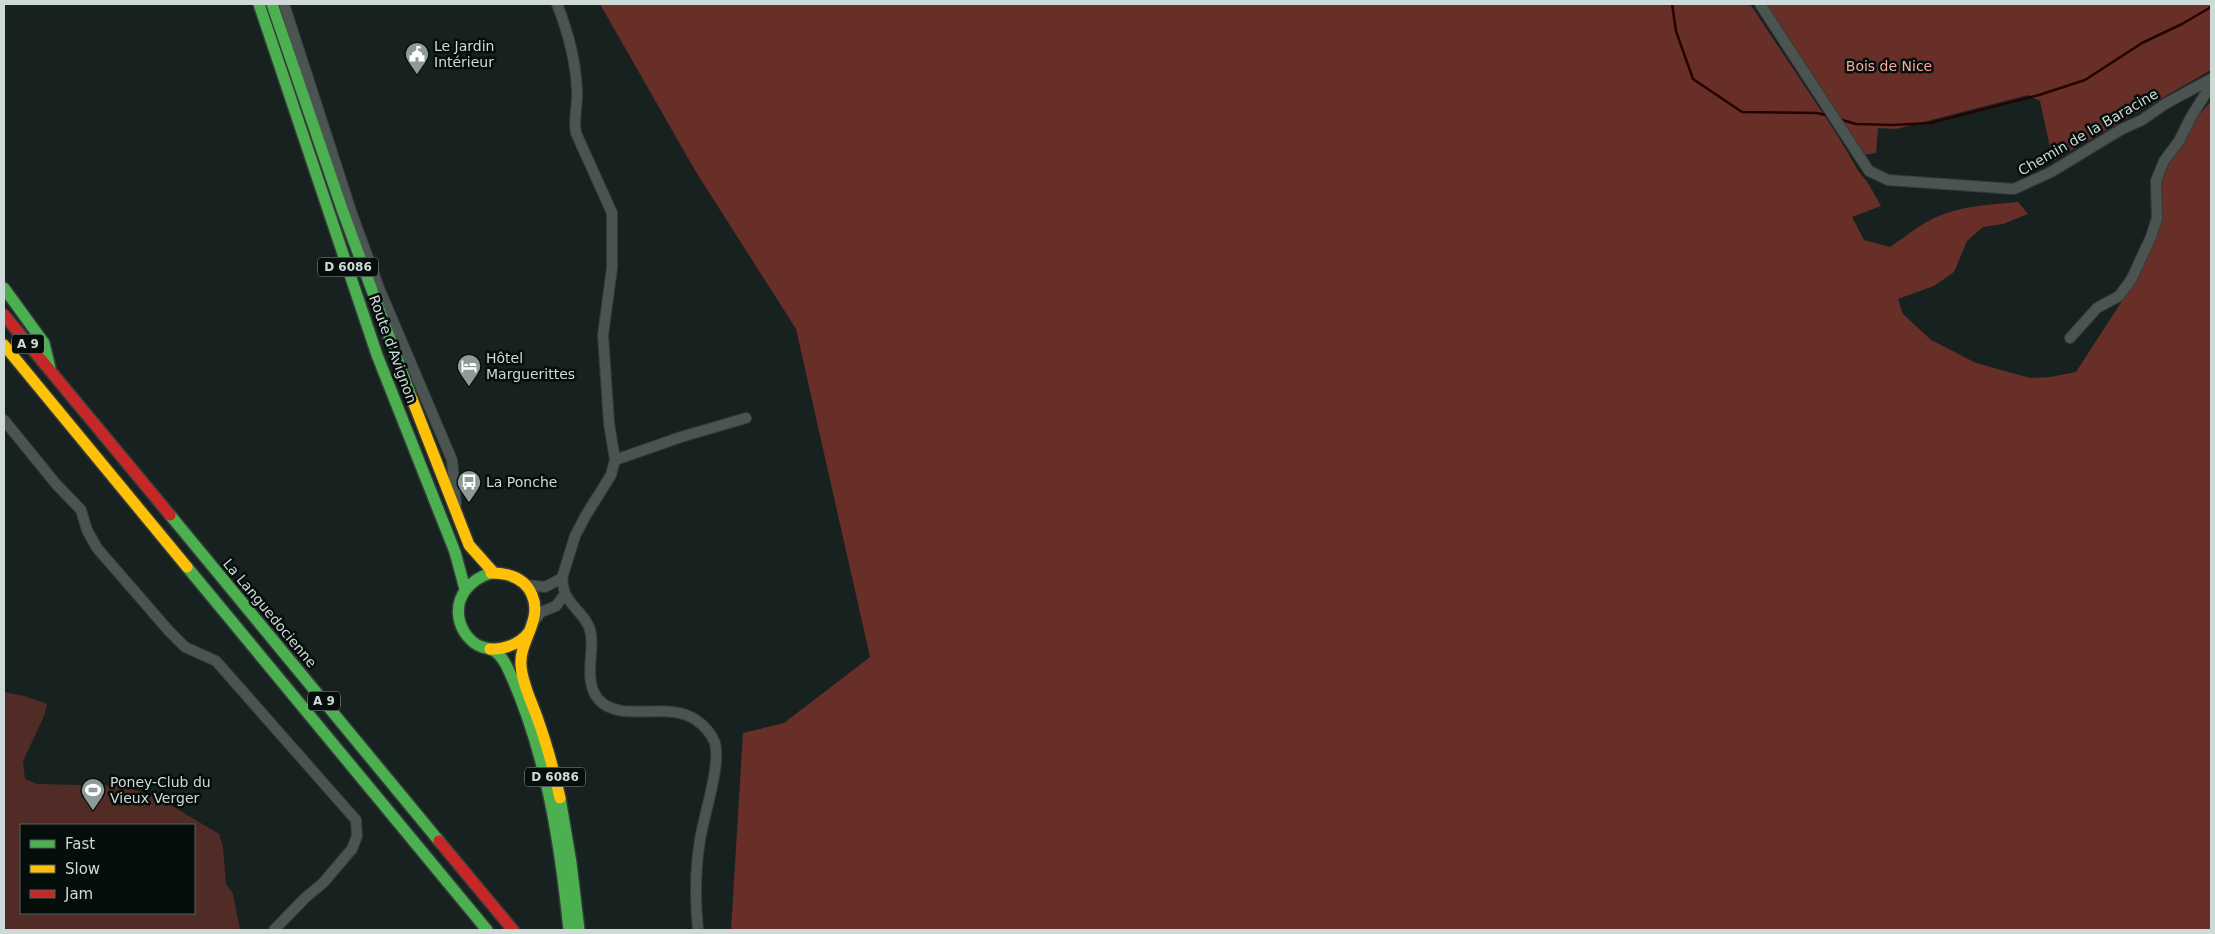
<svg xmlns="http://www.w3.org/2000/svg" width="2215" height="934" viewBox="0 0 2215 934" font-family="'DejaVu Sans',sans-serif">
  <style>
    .green { fill: #512c26; fill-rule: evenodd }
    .forest { fill: #672f28 }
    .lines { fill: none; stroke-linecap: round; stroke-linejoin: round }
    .stream { stroke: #240303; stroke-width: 2.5 }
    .street-casing { stroke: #343c3b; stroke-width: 12 }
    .fast-casing { stroke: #343c3b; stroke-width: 14 }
    .slow-casing { stroke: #343c3b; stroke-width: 14 }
    .jam-casing { stroke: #343c3b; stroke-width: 14 }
    .street { stroke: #4c5452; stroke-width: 10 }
    .fast { stroke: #4caf50; stroke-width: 11 }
    .slow { stroke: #ffc107; stroke-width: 11 }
    .jam { stroke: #c62828; stroke-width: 11 }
    .labels { text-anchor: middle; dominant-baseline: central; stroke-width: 5; stroke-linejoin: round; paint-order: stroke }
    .shield { fill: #060e0c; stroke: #929d9a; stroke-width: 1 }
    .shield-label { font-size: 12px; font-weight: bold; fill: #cedad7 }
    .poi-label { font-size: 14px; fill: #cedad7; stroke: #060e0c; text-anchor: start }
    .park-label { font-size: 14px; fill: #fba89a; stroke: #060e0c }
    .street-label { font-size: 14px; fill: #cedad7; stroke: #060e0c }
  </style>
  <rect width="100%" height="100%" fill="#172220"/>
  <!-- green -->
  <path class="green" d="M4,692L24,696L47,704L44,716L23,761L25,779L37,784L122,786L157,797L219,834L223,846L226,884L233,894L240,930H4ZM21,825H194V913H21Z"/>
  <!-- forest -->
  <g class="forest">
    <path d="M600,4H1750L1836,133L1859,172L1868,183L1881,206L1852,217L1864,240L1890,247C1902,239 1913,230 1925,223C1953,206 1987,205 2018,202L2028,214L2003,224L1983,227L1967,241L1954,272L1934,286L1898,299L1903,314L1931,340L1976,363L2030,378L2050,377L2076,372L2133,284L2158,230L2162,212L2160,189L2167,166L2185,142L2194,121L2211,101V930H731L743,733L784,723L870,657L796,329L696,172Z"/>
    <path d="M1766,4H2211V70L2053,161L2040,101L2028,95L1896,129L1878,128L1876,153L1863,155Z"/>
  </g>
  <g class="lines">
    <!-- stream -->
    <g class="stream">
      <path d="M1672,4L1676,31L1693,79L1742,112L1817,113L1829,116"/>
      <path d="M1839,119L1856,124L1893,125L1930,123L2039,95L2085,80L2142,43L2182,24L2211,7"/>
    </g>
    <!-- street casing -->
    <g class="street-casing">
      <g id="street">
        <path d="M284,4L352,214L379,288L452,460L456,504"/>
        <path d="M1760,4L1869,171L1888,180L2014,189L2051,172L2122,129L2142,120L2165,104L2211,79"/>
        <path d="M2070,338L2097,308L2119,296L2131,280L2151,237L2157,218L2156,181L2164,161L2179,141L2191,117L2211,85"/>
        <path d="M4,420L56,484L81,510L87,530L97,548L169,631L185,647L216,661L356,820L357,836L352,849L323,883L305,898L274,930"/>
        <path d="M615,460L681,437L746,418"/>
        <path d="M562,578C563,583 563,588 565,593C571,608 588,616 591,634C594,655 583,682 599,700C622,724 668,700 696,720C705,726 711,733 715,743C721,766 704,814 700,840C695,870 695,900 698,930"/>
        <path d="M526,585L545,587L562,578L575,536L586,515L611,475L615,460L609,423L603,335L612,268V213L576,133C573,118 578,105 577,91C576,61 568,32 557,4"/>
        <path d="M535,620L541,612L556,606L565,594"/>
      </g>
    </g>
    <!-- fast casing -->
    <g class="fast-casing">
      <g id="fast">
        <path d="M259,4L377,355L455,552L465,589"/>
        <path d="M272,4L342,209L412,399"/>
        <path d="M4,288L44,343L50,368"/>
        <path d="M170,515L439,841"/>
        <path d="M187,567L487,930"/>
        <path d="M491,573C471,579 455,596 459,618C461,630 470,643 482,647C487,648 492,649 496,652C502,657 506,664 509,671C546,752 560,842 569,930"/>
        <path d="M560,798L571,863L579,930"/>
      </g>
    </g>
    <!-- slow casing -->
    <g class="slow-casing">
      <g id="slow">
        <path d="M4,345L187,567"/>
        <path d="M412,399L469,545L493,572"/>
        <path d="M491,573C509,573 525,578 532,595C543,620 519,641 521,665C522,684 532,702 538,720C547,745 554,771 560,798"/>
        <path d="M490,649C506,649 519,645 529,632"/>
      </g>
    </g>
    <!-- jam casing -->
    <g class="jam-casing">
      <g id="jam">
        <path d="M4,315L170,515"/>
        <path d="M439,841L513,930"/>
      </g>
    </g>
    <!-- street -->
    <use href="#street" class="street"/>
    <!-- fast -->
    <use href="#fast" class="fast"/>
    <!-- slow -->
    <use href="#slow" class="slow"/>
    <!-- jam -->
    <use href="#jam" class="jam"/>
  </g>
  <!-- icons -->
  <defs>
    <g id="civic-pin" transform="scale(1.25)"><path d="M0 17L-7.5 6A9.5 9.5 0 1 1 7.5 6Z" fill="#8e9a97" stroke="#060e0c"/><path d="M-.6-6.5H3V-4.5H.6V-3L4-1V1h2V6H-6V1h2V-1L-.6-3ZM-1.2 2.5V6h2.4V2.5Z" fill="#fff"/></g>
    <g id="hotel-pin" transform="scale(1.25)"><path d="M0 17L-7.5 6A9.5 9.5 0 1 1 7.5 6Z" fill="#8e9a97" stroke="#060e0c"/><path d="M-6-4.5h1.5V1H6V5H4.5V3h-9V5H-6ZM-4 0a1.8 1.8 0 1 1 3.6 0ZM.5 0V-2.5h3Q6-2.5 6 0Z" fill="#fff"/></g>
    <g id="bus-pin" transform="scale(1.25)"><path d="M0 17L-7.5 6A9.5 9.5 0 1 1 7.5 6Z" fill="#8e9a97" stroke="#060e0c"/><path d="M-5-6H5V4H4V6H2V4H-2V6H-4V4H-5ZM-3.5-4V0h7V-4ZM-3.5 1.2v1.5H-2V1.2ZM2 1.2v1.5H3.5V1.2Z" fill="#fff"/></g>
    <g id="stadium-pin" transform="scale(1.25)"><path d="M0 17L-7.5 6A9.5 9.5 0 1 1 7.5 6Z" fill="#8e9a97" stroke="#060e0c"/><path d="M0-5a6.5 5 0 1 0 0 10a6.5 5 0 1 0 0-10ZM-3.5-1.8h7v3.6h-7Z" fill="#fff"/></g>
  </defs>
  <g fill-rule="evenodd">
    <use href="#civic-pin" x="417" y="54"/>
    <use href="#hotel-pin" x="469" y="366"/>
    <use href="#bus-pin" x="469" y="482"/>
    <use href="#stadium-pin" x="93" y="790"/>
  </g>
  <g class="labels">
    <!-- shield labels -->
    <g class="shield">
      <rect x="318" y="257.5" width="60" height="19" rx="4"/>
      <rect x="12" y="334.5" width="32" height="19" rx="4"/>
      <rect x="308" y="691.5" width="32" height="19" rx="4"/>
      <rect x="525" y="767.5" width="60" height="19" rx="4"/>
    </g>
    <g class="shield-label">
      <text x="348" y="267">D 6086</text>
      <text x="28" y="344">A 9</text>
      <text x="324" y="701">A 9</text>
      <text x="555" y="777">D 6086</text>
    </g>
    <!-- poi labels -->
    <g class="poi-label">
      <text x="434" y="46">Le Jardin<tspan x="434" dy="16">Intérieur</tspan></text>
      <text x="486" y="358">Hôtel<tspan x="486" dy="16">Marguerittes</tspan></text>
      <text x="486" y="482">La Ponche</text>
      <text x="110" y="782">Poney-Club du<tspan x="110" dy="16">Vieux Verger</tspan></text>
    </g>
    <!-- park labels -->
    <g class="park-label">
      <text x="1889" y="66">Bois de Nice</text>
    </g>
    <!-- street labels -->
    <g class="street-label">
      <text transform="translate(2088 132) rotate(-30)">Chemin de la Baracine</text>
      <text transform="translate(393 349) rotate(70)">Route d'Avignon</text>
      <text transform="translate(270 613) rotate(50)">La Languedocienne</text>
    </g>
  </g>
  <!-- border -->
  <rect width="2215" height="934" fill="none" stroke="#cedad7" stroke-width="10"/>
  <!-- legend -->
  <rect x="20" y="824" width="175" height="90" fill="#060e0c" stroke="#56605d"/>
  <rect x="30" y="840" width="25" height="8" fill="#4caf50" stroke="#56605d"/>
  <text x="65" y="849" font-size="15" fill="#cedad7">Fast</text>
  <rect x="30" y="865" width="25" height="8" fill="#ffc107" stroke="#56605d"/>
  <text x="65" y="874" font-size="15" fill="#cedad7">Slow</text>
  <rect x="30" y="890" width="25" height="8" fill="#c62828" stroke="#56605d"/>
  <text x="65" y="899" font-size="15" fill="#cedad7">Jam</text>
</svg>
